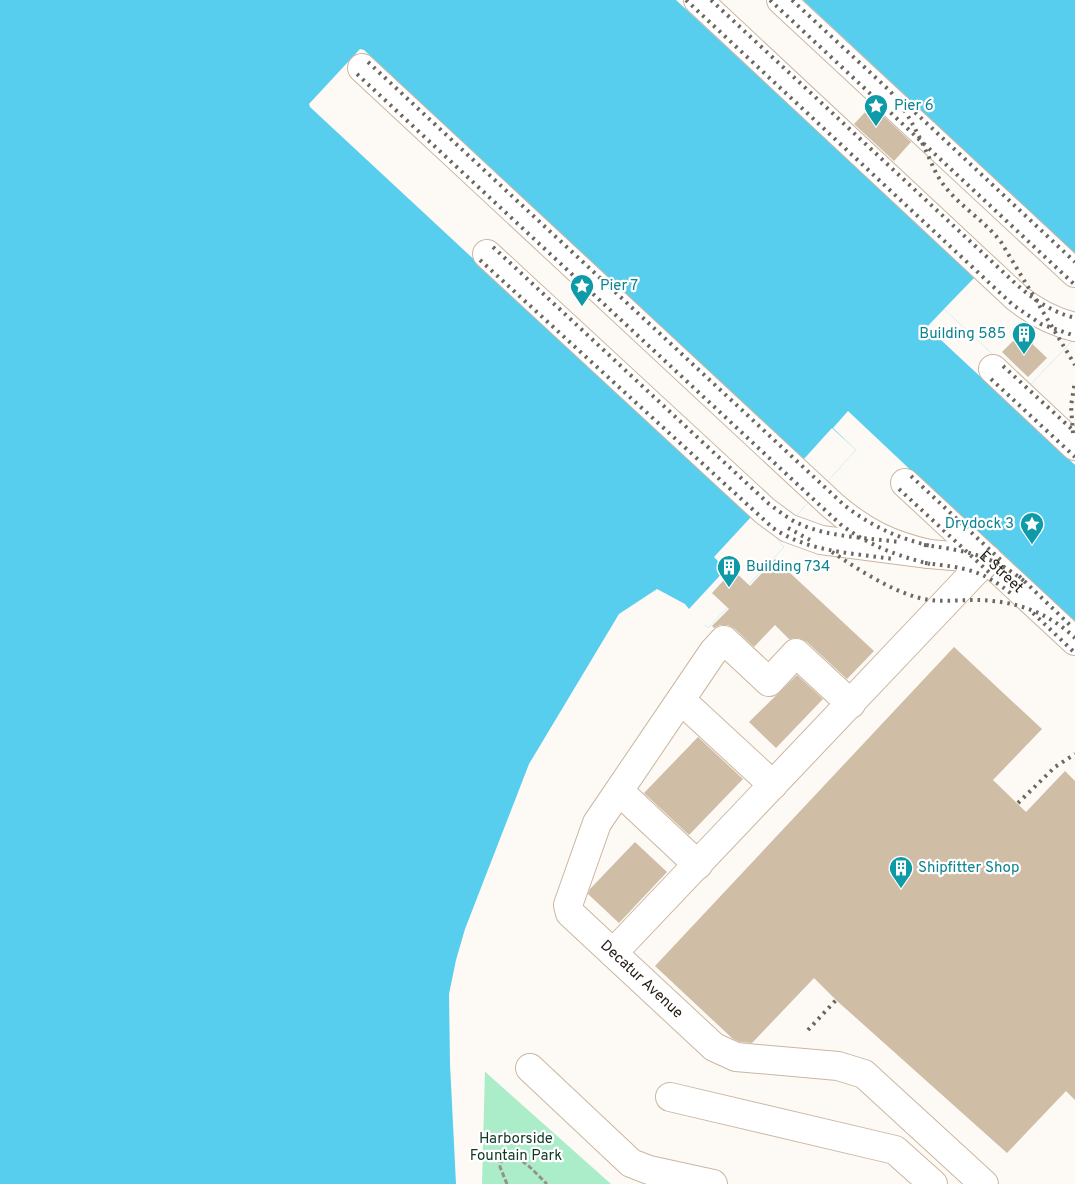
<svg xmlns="http://www.w3.org/2000/svg" width="1075" height="1184" viewBox="0 0 1075 1184" font-family="Overpass,sans-serif">
  <style>
    .green { fill: #abecc9 }
    .water { fill: #58ceef }
    .pier { fill: #fdf9f4 }
    .building { fill: #cfbda6 }
    .lines { fill: none; stroke-linecap: round; stroke-linejoin: round }
    .minor-casing { stroke: #cbb6a1; stroke-width: 30 }
    .path { stroke: #96908a; stroke-width: 3; stroke-dasharray: 5 2.5; stroke-linecap: butt }
    .minor { stroke: #fff; stroke-width: 28 }
    .rail { stroke: #6d665f; stroke-width: 4; stroke-dasharray: 2.5 5; stroke-linecap: butt }
    .labels { text-anchor: middle; dominant-baseline: central; stroke-width: 4.5; stroke-linejoin: round; paint-order: stroke }
    .culture-label { font-size: 15px; fill: #0d838f; stroke: #fff; text-anchor: start }
    .street-label { font-size: 15px; fill: #241c14; stroke: #fff }
    .park-label { font-size: 15px; fill: #0f3927; stroke: #fff }
  </style>
  <rect width="100%" height="100%" fill="#fdf9f4"/>
  <!-- green -->
  <path class="green" d="M482,1069L611,1184H480Z"/>
  <!-- water -->
  <path class="water" d="M0,0H1075V338L1028,387L944,309L927,327L1075,465V625L848,411L833,428L856,450L776,538L784,547L708,628L693,614L675,622L645,647L545,776L474,969L480,1184H0Z"/>
  <!-- pier -->
  <g class="pier">
    <path d="M676,0H803L1075,254V338L1028,387L944,309L975,277Z"/>
    <path d="M360,49L364,50L803,460L832,428L856,450L776,538L784,547L708,628L705,625L702,626L693,617L676,624L646,649L548,777L522,879L476,969L485,1069L482,1184H456L450,1064L449,994L456,960L465,929L529,764L619,614L657,589L685,604L689,609L726,569L714,557L751,517L310,107L309,104Z"/>
  </g>
  <!-- building -->
  <g class="building">
    <path d="M872,105L911,142L894,161L854,124Z"/>
    <path d="M1021,333L1047,358L1028,377L1002,352Z"/>
    <path d="M775,559L874,651L847,679L807,642L799,638L789,639L775,625L754,647L735,629L728,625H720L714,628L712,626L729,609L712,593L733,570L750,586Z"/>
    <path d="M954,647L1042,729L993,780L1026,812L1065,771L1075,781V1100L1066,1091L1007,1153L836,1000L814,978L752,1043L740,1042L733,1039L655,966Z"/>
    <path d="M797,675L823,699L776,748L749,722Z"/>
    <path d="M698,737L743,779L689,835L644,793Z"/>
    <path d="M635,842L667,872L619,923L588,894L590,889Z"/>
  </g>
  <g class="lines">
    <!-- minor casing -->
    <g class="minor-casing">
      <g id="minor">
        <path d="M698,0L1017,298C1035,312 1053,322 1075,327"/>
        <path d="M781,0L1075,273"/>
        <path d="M362,68L832,505C863,532 889,545 929,554"/>
        <path d="M487,254L765,511L788,528L821,540L929,554L987,559"/>
        <path d="M993,369L1075,446"/>
        <path id="s1" d="M905,483L1075,641"/>
        <path d="M681,700L773,785"/>
        <path id="s2" d="M851,704L796,653L769,682L724,640L713,652L597,823L568,905L570,913L714,1047L736,1057L838,1066L864,1074L984,1184"/>
        <path d="M619,791L698,865"/>
        <path d="M613,953L987,559"/>
        <path d="M530,1068L631,1163L649,1170L713,1184"/>
        <path d="M670,1097L895,1150L933,1184"/>
      </g>
    </g>
    <!-- path -->
    <path class="path" d="M507,1184L500,1167L503,1154C521,1154 535,1173 547,1184"/>
    <!-- minor -->
    <use href="#minor" class="minor"/>
    <!-- rail -->
    <g class="rail">
      <path d="M686,0L1013,305L1041,324L1075,336"/>
      <path d="M711,0L1016,284C1034,300 1052,312 1075,318"/>
      <path d="M770,0L1075,285"/>
      <path d="M792,0L889,90C906,109 916,130 927,153C932,164 936,175 943,184C959,206 984,220 1001,242L1075,365"/>
      <path d="M368,62L844,505C871,526 897,538 931,546"/>
      <path d="M357,74L840,524C868,545 897,556 930,564"/>
      <path d="M904,102L1075,262"/>
      <path d="M493,247L769,504C780,512 790,520 802,525C829,537 870,538 899,542"/>
      <path d="M480,260L773,528C808,552 852,553 893,559"/>
      <path d="M1003,366L1075,432"/>
      <path d="M991,379L1075,457"/>
      <path d="M1073,433L1071,406L1075,381"/>
      <path d="M911,476L1004,563"/>
      <path d="M899,489L993,576"/>
      <path d="M788,528L810,540"/>
      <path d="M924,545C963,550 992,555 1024,581"/>
      <path d="M832,552C858,569 886,588 916,597C935,603 955,600 974,600C1012,600 1047,611 1075,638"/>
      <path d="M925,563C965,568 982,569 1014,596"/>
      <path d="M1019,576L1071,626"/>
      <path d="M1033,613L1075,653"/>
      <path d="M1018,803L1055,767L1075,754"/>
      <path d="M808,1030L836,1000"/>
    </g>
  </g>
  <!-- icons -->
  <defs>
    <g id="sight-pin" transform="scale(1.25)"><path d="M0 17L-7.5 6A9.5 9.5 0 1 1 7.5 6Z" fill="#0f9aa8" stroke="#fff"/><path d="M0-6L1.8-2.2L6-1.7L2.9 1.2L3.7 5.4L0 3.3L-3.7 5.4L-2.9 1.2L-6-1.7L-1.8-2.2Z" fill="#fff"/></g>
    <g id="building-pin" transform="scale(1.25)"><path d="M0 17L-7.5 6A9.5 9.5 0 1 1 7.5 6Z" fill="#0f9aa8" stroke="#fff"/><path d="M-4-6H4V6H1V3H-1V6H-4ZM-2.5-4.3h1.7v1.8h-1.7ZM.8-4.3h1.7v1.8H.8ZM-2.5-1h1.7V.8h-1.7ZM.8-1h1.7V.8H.8Z" fill="#fff"/></g>
  </defs>
  <g fill-rule="evenodd">
    <use href="#sight-pin" x="876" y="106"/>
    <use href="#sight-pin" x="582" y="286"/>
    <use href="#building-pin" x="1024" y="334"/>
    <use href="#sight-pin" x="1032" y="524"/>
    <use href="#building-pin" x="729" y="567"/>
    <use href="#building-pin" x="901" y="868"/>
  </g>
  <g class="labels">
    <!-- culture labels -->
    <g class="culture-label">
      <text x="894" y="106">Pier 6</text>
      <text x="600" y="286">Pier 7</text>
      <text x="1006" y="334" text-anchor="end">Building 585</text>
      <text x="1014" y="524" text-anchor="end">Drydock 3</text>
      <text x="746" y="567">Building 734</text>
      <text x="918" y="868">Shipfitter Shop</text>
    </g>
    <!-- street labels -->
    <g class="street-label">
      <text stroke="none"><textPath href="#s1" startOffset="131">E Street</textPath></text>
      <text stroke="none"><textPath href="#s2" startOffset="592">Decatur Avenue</textPath></text>
    </g>
    <!-- park labels -->
    <g class="park-label">
      <text x="516" y="1139">Harborside<tspan x="516" dy="17">Fountain Park</tspan></text>
    </g>
  </g>
</svg>
